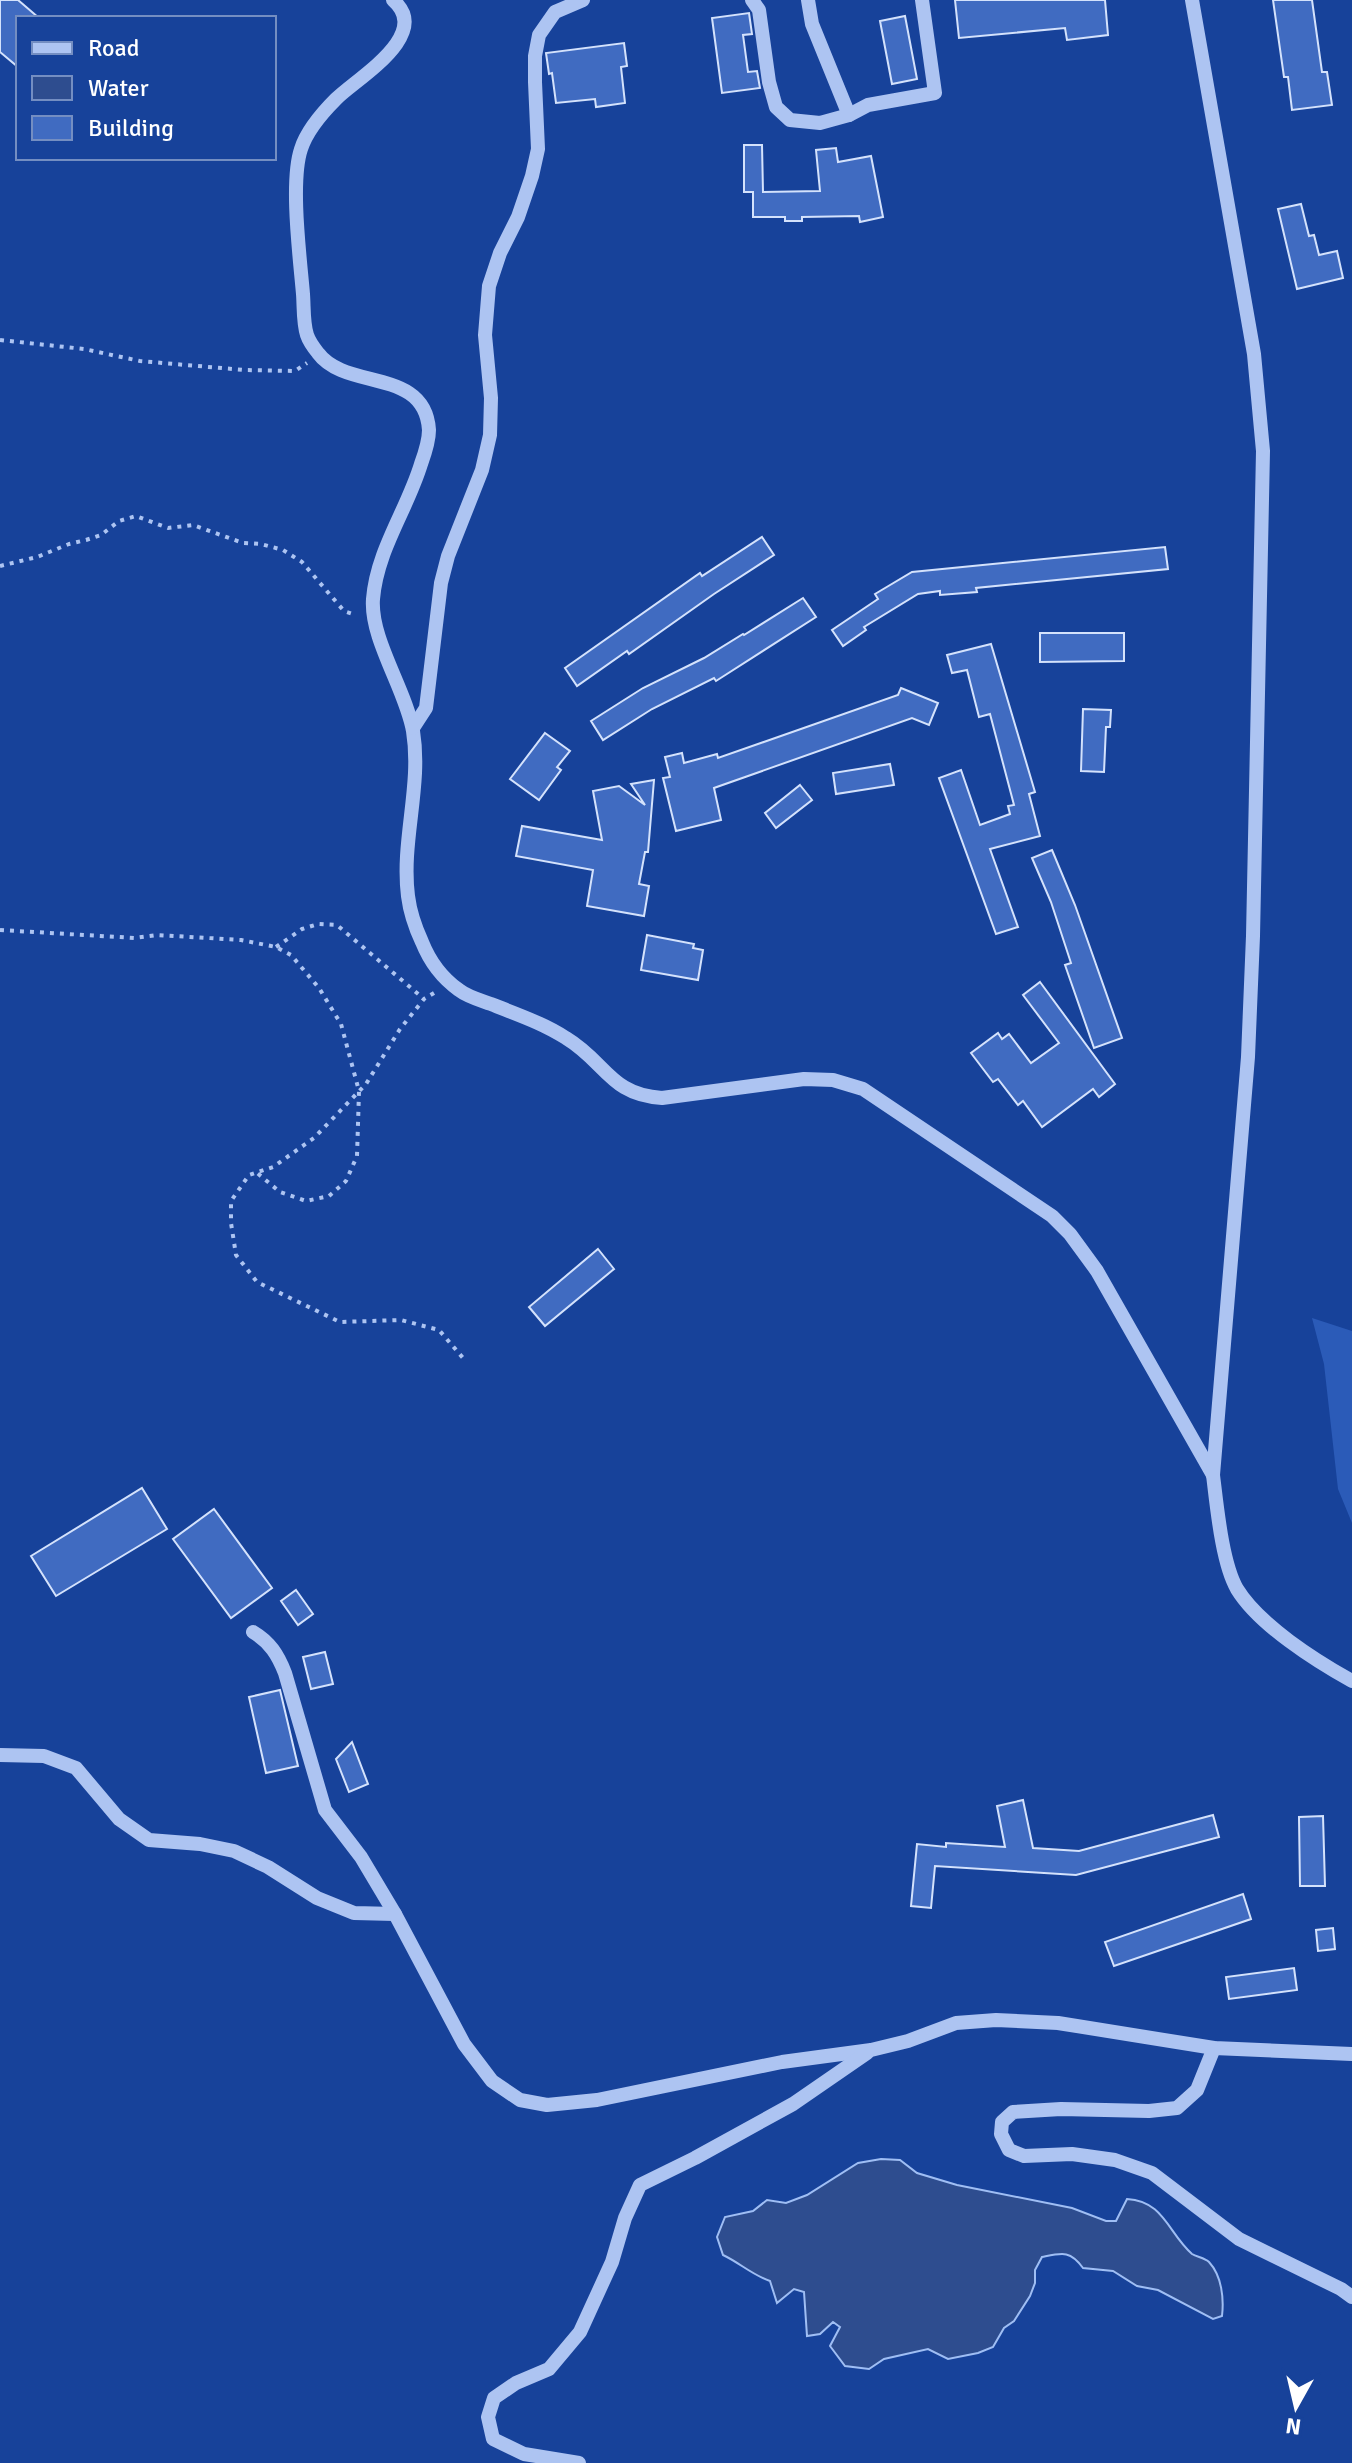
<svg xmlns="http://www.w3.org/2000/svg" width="1352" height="2463" viewBox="0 0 1352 2463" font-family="Signika,sans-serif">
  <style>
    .green { fill: #2b5bb8 }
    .water { fill: #2e4d8f; stroke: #9fbef4; stroke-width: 2 }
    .building { fill: #406bc1; stroke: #d4e2fc; stroke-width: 2 }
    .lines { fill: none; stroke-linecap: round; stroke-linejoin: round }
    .path { stroke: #adc4f2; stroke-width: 4; stroke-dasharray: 4 6; stroke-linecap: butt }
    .minor { stroke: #adc4f2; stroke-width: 14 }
  </style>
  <rect width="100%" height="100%" fill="#17429a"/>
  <!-- green -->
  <path class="green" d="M1312,1318L1352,1331V1523L1338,1489L1324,1364Z"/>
  <!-- water -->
  <path class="water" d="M881,2159L900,2160L917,2173L957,2185L1072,2208L1106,2221H1116L1127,2199C1164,2201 1168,2233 1192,2254C1197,2257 1205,2258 1209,2262C1222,2276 1224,2299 1222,2316L1213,2319L1158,2290L1137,2286L1113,2271L1083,2268C1070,2250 1062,2253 1042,2257L1035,2270V2283L1030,2296L1014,2321L1004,2328L993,2347L978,2353L948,2359L928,2349L884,2359L869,2369L845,2366L830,2346L840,2327L833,2322L820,2334L807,2336L804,2292L794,2289L777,2303L770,2281C752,2275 740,2263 723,2255L717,2237L725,2217L753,2211L767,2200L786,2203L807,2195L858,2163Z"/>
  <!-- building -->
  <g class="building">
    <path d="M0,0H18L39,18H18V67L0,52Z"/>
    <path d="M955,0H1105L1108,35L1067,40L1065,28L959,38Z"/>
    <path d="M1273,0H1312L1322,72H1327L1332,105L1292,110L1288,77H1284Z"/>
    <path d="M749,13L752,34L743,35L748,72L757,71L760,88L722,93L712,18Z"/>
    <path d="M905,16L917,79L892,84L880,21Z"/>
    <path d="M624,43L627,66L621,67L625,103L596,107L595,99L556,103L552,73L549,74L546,53Z"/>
    <path d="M744,145H762L763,192L820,191L816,150L836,148L838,162L871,156L883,217L860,222L859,216L802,217V221H785V217H753V192H744Z"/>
    <path d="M1301,204L1309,236L1314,235L1319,255L1337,251L1343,278L1297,289L1278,209Z"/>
    <path d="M762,537L774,555L714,594L629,654L627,651L577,686L565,668L700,573L702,576Z"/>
    <path d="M1165,547L1168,569L976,588L977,592L940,595V591L918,594L864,627L866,630L843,646L832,630L878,599L875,594L912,572Z"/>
    <path d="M803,598L816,617L716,681L714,678L652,709L603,740L591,721L643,688L704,658L743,634L744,635Z"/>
    <path d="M1040,633H1124V661L1040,662Z"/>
    <path d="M991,644L1035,792L1029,794L1040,836L990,849L1018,927L996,934L939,778L961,770L980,825L1010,814L1008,806L1014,805L990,714L979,717L967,670L952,673L947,655Z"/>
    <path d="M901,688L938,703L929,725L912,718L714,788L721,820L676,831L663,778L670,777L665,757L682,753L684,763L717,754L718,758L898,695Z"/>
    <path d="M1083,709L1111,710L1110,727H1106L1104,772L1081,771Z"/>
    <path d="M545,733L570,751L557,767L561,770L539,800L510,779Z"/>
    <path d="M890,764L894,785L836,794L833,773Z"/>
    <path d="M654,780L648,852H645L639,884L649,886L644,916L587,906L593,870L516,856L522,826L602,840L593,791L619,786L645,805L631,784Z"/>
    <path d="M800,785L812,800L776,828L765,813Z"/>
    <path d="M1052,850L1075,905L1122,1038L1094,1048L1065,965L1071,963L1051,902L1032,858Z"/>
    <path d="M647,935L694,944L693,948L703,950L698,980L641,970Z"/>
    <path d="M1040,982L1115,1084L1099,1097L1093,1089L1042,1127L1023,1101L1018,1105L998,1079L993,1082L971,1053L998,1033L1002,1039L1009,1034L1031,1063L1059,1043L1023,995Z"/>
    <path d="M598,1249L614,1269L545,1326L529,1307Z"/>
    <path d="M142,1488L167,1529L56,1596L31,1556Z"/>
    <path d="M214,1509L272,1588L231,1618L173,1539Z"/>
    <path d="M296,1590L313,1614L298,1625L281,1601Z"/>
    <path d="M325,1652L333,1684L311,1689L303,1657Z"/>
    <path d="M280,1690L298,1766L266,1773L249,1697Z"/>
    <path d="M352,1742L368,1784L349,1792L336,1759Z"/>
    <path d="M1023,1800L1033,1848L1079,1851L1213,1815L1219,1837L1076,1875L935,1866L931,1908L911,1906L917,1844L946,1847V1843L1005,1847L997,1806Z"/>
    <path d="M1323,1816L1325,1886H1300L1299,1817Z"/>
    <path d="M1243,1894L1251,1919L1114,1966L1105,1942Z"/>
    <path d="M1333,1928L1335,1949L1318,1951L1316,1930Z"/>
    <path d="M1294,1968L1297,1990L1229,1999L1226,1977Z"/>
  </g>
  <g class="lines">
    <!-- path -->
    <g class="path">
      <path d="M0,340L84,349L140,361L244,370L295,371L307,363"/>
      <path d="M0,566L37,557L69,544L86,540L101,535L119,521L136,516L168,528L193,525L243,543L261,544L283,550L302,562L344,611L356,615"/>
      <path d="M0,930L135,938L157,935L241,940L276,947L291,955L319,988L341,1024L359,1091L357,1156L346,1181L329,1196L306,1201L280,1192L256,1172"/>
      <path d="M276,947L302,929L318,924L337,925L424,999"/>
      <path d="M434,993L424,999L400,1029L366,1084L314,1138L273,1167L249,1175L231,1201V1223L236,1255L257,1282L340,1322L401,1320L439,1330L463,1358"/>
    </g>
    <!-- minor -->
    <g class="minor">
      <path d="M393,0C433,35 357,78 336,99C322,113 307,130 301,149C290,182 300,258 303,294C304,307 303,323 307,335C309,341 314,348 318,353C346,391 425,367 429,430C429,441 425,453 421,464C407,510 377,550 373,599C370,639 406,690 413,731C422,786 401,841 408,896C410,912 415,927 422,942C430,962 442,978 459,990C468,997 480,1000 491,1004C516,1014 543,1023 566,1038C606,1062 610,1095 662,1098L804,1079L833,1080L863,1089L1052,1216L1070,1234L1097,1271L1213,1475"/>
      <path d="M752,0L759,10L769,82L776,107L790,120L820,123L849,115L868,105L935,93L922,0"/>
      <path d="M808,0L812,24L849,115"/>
      <path d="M1192,0L1254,354L1263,451L1253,936L1248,1057L1213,1475C1217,1507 1222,1563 1237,1589C1259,1625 1316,1661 1352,1681"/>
      <path d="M413,728L426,708L441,583L448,556L482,470L490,435L491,398L485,335L489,286L500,253L518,217L532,176L538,149L535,82V56L539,35L555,12L583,0"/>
      <path d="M253,1632C270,1642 278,1655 285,1673L325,1810L361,1857L395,1914L464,2044L492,2081L520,2100L547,2105L597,2100L782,2062L871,2050L908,2041L956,2023L996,2020L1058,2023L1214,2048L1352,2054"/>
      <path d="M0,1755L44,1756L76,1768L119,1819L149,1840L200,1844L234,1851L268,1867L317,1898L354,1913L395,1914"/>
      <path d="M1214,2048L1197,2090L1177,2108L1149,2111L1061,2109L1013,2112L1002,2122L1001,2134L1009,2150L1024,2156L1072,2154L1115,2160L1152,2173L1239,2239L1341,2289L1352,2297"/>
      <path d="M579,2463L524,2454L493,2439L488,2417L494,2398L516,2383L549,2369L580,2332L612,2262L625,2218L640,2185L695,2158L793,2104L867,2053"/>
    </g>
  </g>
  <!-- legend -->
  <rect x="16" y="16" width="260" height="144" fill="#17429a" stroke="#748ec2" stroke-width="2"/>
  <rect x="32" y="42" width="40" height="12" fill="#adc4f2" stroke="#748ec2" stroke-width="2"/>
  <text x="88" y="56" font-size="24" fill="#ffffff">Road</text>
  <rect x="32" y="76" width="40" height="24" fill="#2e4d8f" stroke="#748ec2" stroke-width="2"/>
  <text x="88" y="96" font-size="24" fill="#ffffff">Water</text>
  <rect x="32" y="116" width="40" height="24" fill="#406bc1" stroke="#748ec2" stroke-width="2"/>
  <text x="88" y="136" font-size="24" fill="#ffffff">Building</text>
  <!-- north arrow -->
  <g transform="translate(1296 2407) rotate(188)" stroke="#17429a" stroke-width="6" paint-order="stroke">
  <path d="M0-6L14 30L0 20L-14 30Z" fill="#ffffff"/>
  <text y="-12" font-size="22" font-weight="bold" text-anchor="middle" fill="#ffffff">N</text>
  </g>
</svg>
